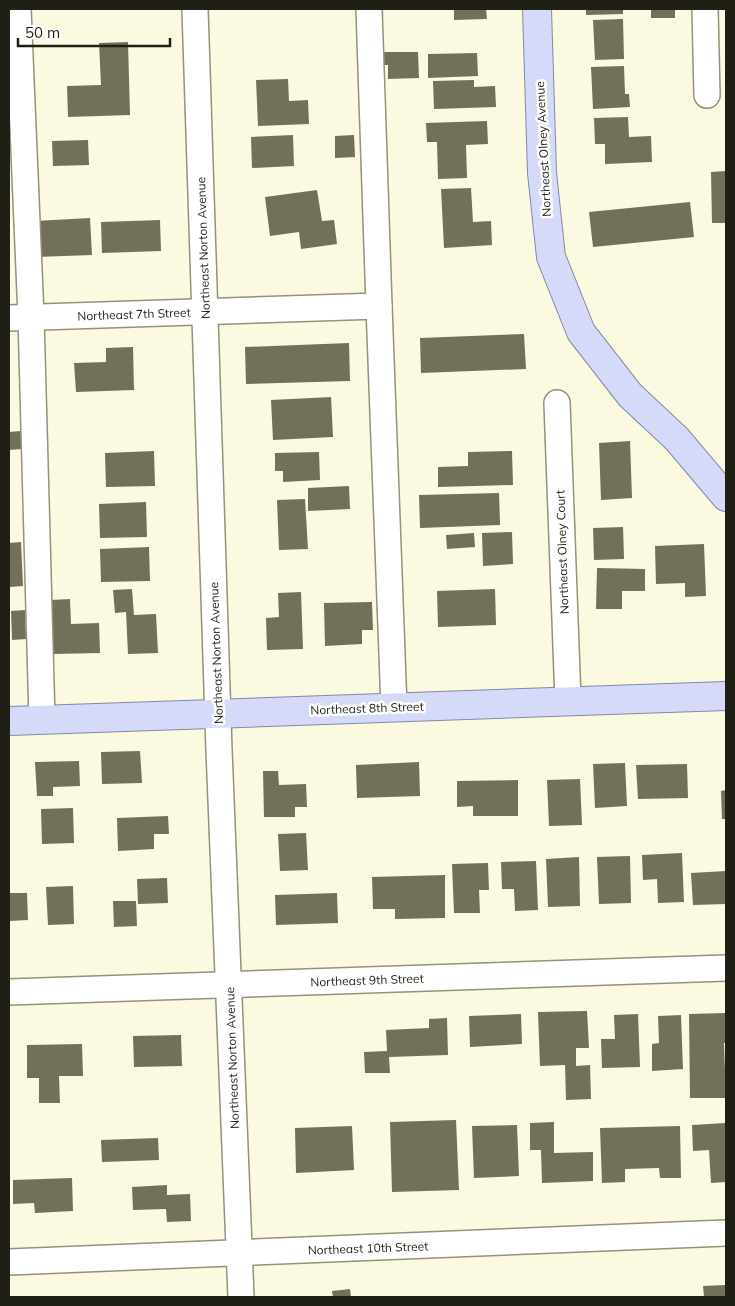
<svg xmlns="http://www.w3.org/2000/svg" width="735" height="1306" viewBox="0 0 735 1306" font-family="Mulish,sans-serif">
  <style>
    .building { fill: #72705a }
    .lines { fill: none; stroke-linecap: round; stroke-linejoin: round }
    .minor-casing { stroke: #94927b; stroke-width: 28 }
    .major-casing { stroke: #8388a6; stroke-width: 30 }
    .minor { stroke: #fff; stroke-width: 25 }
    .major { stroke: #d5daf8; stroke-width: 28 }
    .labels { text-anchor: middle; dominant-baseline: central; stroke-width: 5; stroke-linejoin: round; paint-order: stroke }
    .street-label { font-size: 12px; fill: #201f16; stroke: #fff }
  </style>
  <rect width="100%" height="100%" fill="#fbf9df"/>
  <!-- building -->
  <g class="building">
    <path d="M454,9H486L487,19L454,20Z"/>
    <path d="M586,9H623V14L586,15Z"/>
    <rect x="651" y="9" width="24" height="9"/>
    <path d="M623,19L624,59L595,60L593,20Z"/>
    <path d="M128,42L130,115L68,117L67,86L101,85L99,43Z"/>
    <path d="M381,52H418L419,78L388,79V65H381Z"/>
    <path d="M477,53L478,76L428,78V54Z"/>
    <path d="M624,66L625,94H629L630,107L593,109L591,67Z"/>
    <path d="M288,79L289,101L308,100L309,124L258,126L256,80Z"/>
    <path d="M474,80V87L495,86L496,107L434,109L433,81Z"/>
    <path d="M628,117L629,137L651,136L652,162L605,164V144H595L594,118Z"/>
    <path d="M487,121L488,144L466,145L467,178L438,179L437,142H427L426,123Z"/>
    <path d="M293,135L294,166L252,168L251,137Z"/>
    <path d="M354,135L355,157L335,158V136Z"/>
    <path d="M88,140L89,165L53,166L52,141Z"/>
    <path d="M726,171V223H712L711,172Z"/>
    <path d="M471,188L473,222L491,221L492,245L444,248L441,189Z"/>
    <path d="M317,190L322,221L334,220L337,244L301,249L299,232L270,236L265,197Z"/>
    <path d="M690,202L694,237L593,247L589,212Z"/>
    <path d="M90,218L92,255L36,257L35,221Z"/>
    <path d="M160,220L161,251L102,253L101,222Z"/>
    <path d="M524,334L526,369L421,373L420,338Z"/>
    <path d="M349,343L350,381L246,384L245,347Z"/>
    <path d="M133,347L134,390L76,392L74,363L106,362V348Z"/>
    <path d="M331,397L333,437L273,440L271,400Z"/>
    <path d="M21,431L22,449L9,450V432Z"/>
    <path d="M630,441L632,498L601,500L599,443Z"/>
    <path d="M154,451L155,486L106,487L105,453Z"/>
    <path d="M512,451L513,485L438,487V467L468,466V452Z"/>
    <path d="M319,452L320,480L283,482V471H275V453Z"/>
    <path d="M349,486L350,509L308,511V488Z"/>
    <path d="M499,493L500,525L420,528L419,495Z"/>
    <path d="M305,499L308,549L279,550L277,500Z"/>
    <path d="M146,502L147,537L100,538L99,504Z"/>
    <path d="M623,527L624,559L594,560L593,528Z"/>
    <path d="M512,532L513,564L483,566L482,533Z"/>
    <path d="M474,533L475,547L447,549L446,535Z"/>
    <path d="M21,542L23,586L9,587V543Z"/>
    <path d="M704,544L706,596L685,597V583L656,584L655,546Z"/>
    <path d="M149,547L150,581L101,582L100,549Z"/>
    <path d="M597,568L645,569V591H622V609H596Z"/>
    <path d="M132,589L134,615L156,614L158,653L128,654L126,612L115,613L113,590Z"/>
    <path d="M495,589L496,625L438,627L437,591Z"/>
    <path d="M301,592L303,649L267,650L266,618L279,617L278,593Z"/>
    <path d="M70,599L71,624L99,623L100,653L53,654L51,600Z"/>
    <path d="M372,602L373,630H362V644L325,646L324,603Z"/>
    <path d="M25,610L26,639L12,640L11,611Z"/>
    <path d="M140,751L142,783L102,784L101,752Z"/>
    <path d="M79,761L80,786L53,787V796H37L35,762Z"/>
    <path d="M419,762L420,796L357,798L356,765Z"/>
    <path d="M625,763L627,806L595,808L593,764Z"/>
    <path d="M687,764L688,798L638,799L636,765Z"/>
    <path d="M263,771H278L279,785L306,784L307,807H295V817H264Z"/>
    <path d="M580,779L582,825L549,826L547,780Z"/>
    <path d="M518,780V816H473V806L457,807V781Z"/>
    <path d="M726,790V819H722L721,791Z"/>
    <path d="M73,808L74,843L42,844L41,809Z"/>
    <path d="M168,816L169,834H154V849L118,851L117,818Z"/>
    <path d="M306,833L308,870L280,871L278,834Z"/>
    <path d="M682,853L684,902L658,903L657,879L643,880L642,855Z"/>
    <path d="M630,856L631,903L599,904L597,857Z"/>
    <path d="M579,857L580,906L548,907L546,859Z"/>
    <path d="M536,861L538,910L515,911L514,889H502L501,862Z"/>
    <path d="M488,863L489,890H479L480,913H454L452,864Z"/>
    <path d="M726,871V904L693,905L691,873Z"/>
    <path d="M445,875V918L395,919V909H373L372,877Z"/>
    <path d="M167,878L168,903L138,904L137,879Z"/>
    <path d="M73,886L74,924L48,925L46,887Z"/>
    <path d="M9,893H27L28,920L9,921Z"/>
    <path d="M337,893L338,923L276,925L275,895Z"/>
    <path d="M113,901H136L137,926L114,927Z"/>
    <path d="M587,1011L589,1048H576V1066L590,1065L591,1099L566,1100L565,1065L540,1066L538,1012Z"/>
    <path d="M726,1013V1043H724L726,1098H690L689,1014Z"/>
    <path d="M521,1014L522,1044L470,1047L469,1016Z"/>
    <path d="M638,1014L640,1067L602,1068L601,1039H615L614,1015Z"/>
    <path d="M681,1015L683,1069L652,1071V1044L659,1043L658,1016Z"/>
    <path d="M447,1018L448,1055L389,1057L390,1073H365L364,1052L387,1051L386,1030L429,1028V1019Z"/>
    <path d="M181,1035L182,1066L134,1067L133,1036Z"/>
    <path d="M82,1044L83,1076H59L60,1103H39V1078H27V1045Z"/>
    <path d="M456,1120L459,1190L392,1192L390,1122Z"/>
    <path d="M554,1122V1153L593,1152V1181L542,1183L541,1150H530V1123Z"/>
    <path d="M726,1123V1182L711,1183L709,1150L693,1151L692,1125Z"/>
    <path d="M517,1125L519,1176L474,1178L472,1126Z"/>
    <path d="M352,1126L354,1170L296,1173L295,1128Z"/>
    <path d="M680,1126L681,1178H660L659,1168L625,1169V1182L602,1183L600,1128Z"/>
    <path d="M158,1138L159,1160L102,1162L101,1140Z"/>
    <path d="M72,1178L73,1211L35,1213L34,1203L13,1204V1180Z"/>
    <path d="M167,1185V1195L190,1194L191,1221L167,1222L166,1209L133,1210L132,1187Z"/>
    <path d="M726,1285V1297H704L703,1286Z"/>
    <path d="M350,1289L351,1297H333L332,1291Z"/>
  </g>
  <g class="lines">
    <!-- minor casing -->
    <g class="minor-casing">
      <g id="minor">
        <path d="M18,9L31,317L42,720"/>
        <path d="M195,9L219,750L241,1297"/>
        <path d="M369,9L379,306L394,707"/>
        <path d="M705,9L707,95"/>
        <path d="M9,318L379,306"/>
        <path d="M557,403L568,701"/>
        <path d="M9,992L726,968"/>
        <path d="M9,1262L726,1233"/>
      </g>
    </g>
    <!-- major casing -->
    <g class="major-casing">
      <g id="major">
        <path d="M537,9L542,173L551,257L581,332L630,395L677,439L726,497"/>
        <path d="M9,721L726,696"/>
      </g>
    </g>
    <!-- minor -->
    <use href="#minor" class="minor"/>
    <!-- major -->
    <use href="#major" class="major"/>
  </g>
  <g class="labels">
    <!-- street labels -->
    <g class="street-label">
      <text transform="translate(543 149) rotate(-93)">Northeast Olney Avenue</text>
      <text transform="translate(203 248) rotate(-92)">Northeast Norton Avenue</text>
      <text transform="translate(134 314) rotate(-2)">Northeast 7th Street</text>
      <text transform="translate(562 552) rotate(-92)">Northeast Olney Court</text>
      <text transform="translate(216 653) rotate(-92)">Northeast Norton Avenue</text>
      <text transform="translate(367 708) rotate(-2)">Northeast 8th Street</text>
      <text transform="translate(367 980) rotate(-2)">Northeast 9th Street</text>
      <text transform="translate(232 1058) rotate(-92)">Northeast Norton Avenue</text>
      <text transform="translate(368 1248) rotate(-2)">Northeast 10th Street</text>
    </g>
  </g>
  <!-- border -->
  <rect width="735" height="1306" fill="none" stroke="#201f16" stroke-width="20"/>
  <!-- scale -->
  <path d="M18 38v8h152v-8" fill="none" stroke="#201f16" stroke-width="2.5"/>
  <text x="25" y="38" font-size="15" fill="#201f16" stroke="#ffffff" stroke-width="4" paint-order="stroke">50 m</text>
</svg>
